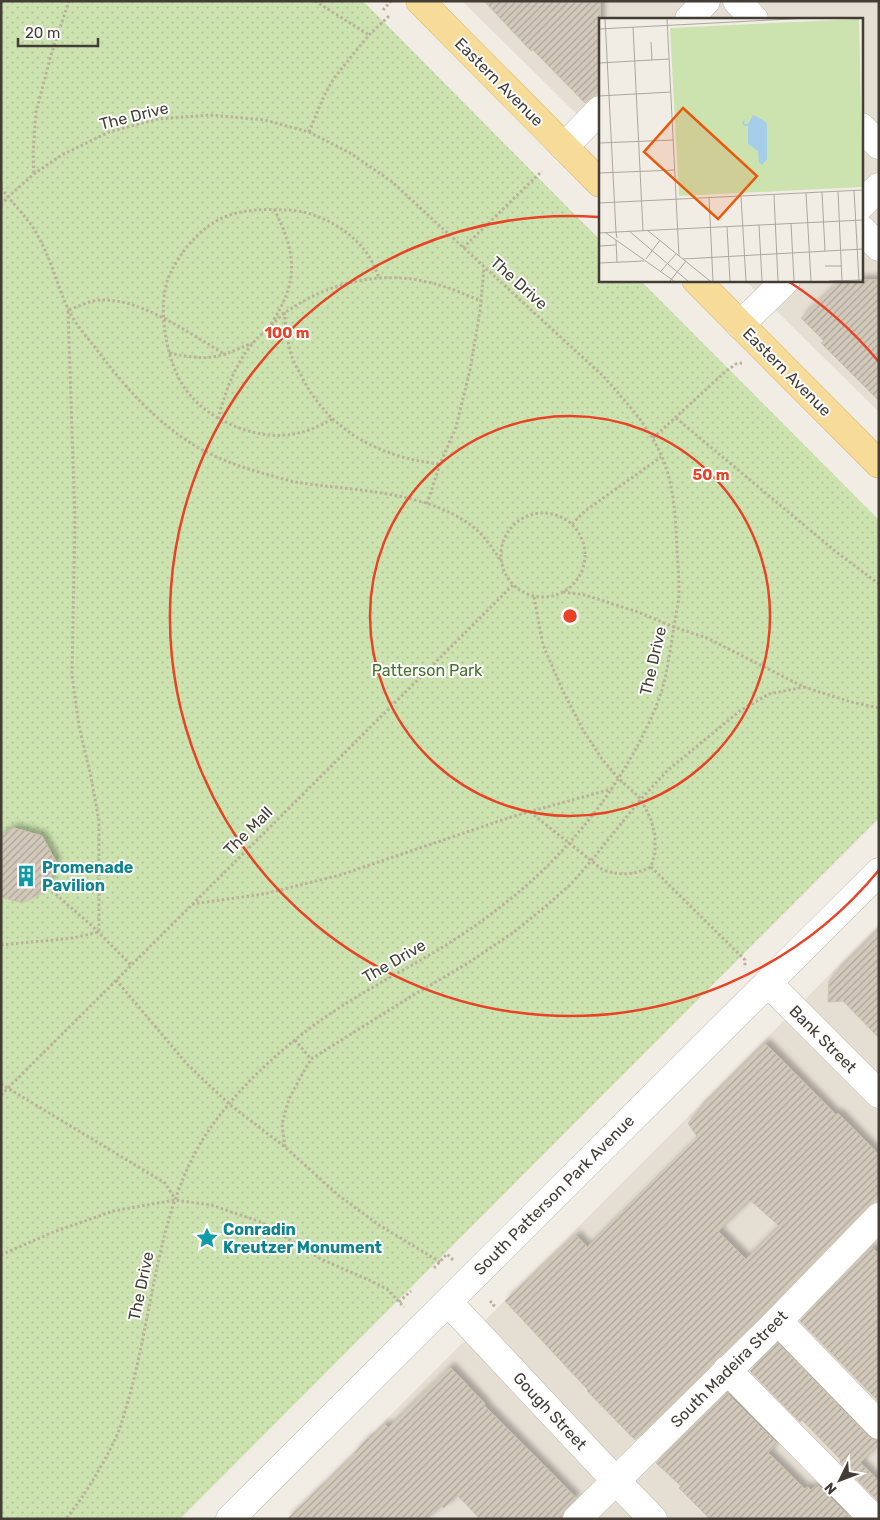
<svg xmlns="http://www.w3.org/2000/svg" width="880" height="1520" viewBox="0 0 880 1520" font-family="Rubik,sans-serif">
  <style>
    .residential { fill: #e5dfd3 }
    .grass { fill: url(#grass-dots) }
    .building { fill: url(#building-hatch); stroke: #ccc1af; fill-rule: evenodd; filter: url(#shadow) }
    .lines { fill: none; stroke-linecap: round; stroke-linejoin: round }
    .minor-casing { stroke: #bfb8ab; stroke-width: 29 }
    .major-casing { stroke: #dab86a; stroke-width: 29 }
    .path { stroke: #bcb09b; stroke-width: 3; stroke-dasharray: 2.5 2.5; stroke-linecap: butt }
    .minor { stroke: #fff; stroke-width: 28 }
    .major { stroke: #f6db99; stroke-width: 28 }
    .ring { fill: none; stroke: #e94224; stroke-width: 2.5 }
    .labels { text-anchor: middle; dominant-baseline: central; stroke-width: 4; stroke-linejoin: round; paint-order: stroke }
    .street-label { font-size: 16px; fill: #433d35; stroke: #fff }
    .park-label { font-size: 16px; fill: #47702d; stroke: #fff }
    .culture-label { font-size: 16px; font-weight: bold; fill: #0d838f; stroke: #fff; text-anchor: start }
    .inset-road { fill: none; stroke: #aba79f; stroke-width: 1 }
    .view { fill: #e8590c; fill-opacity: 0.15; stroke: #e8590c; stroke-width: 2.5 }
    .inset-edge { fill: none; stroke: #433d35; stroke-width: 2.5 }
    .centre { fill: #e94224; stroke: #fff; stroke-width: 2.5 }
    .ring-label { font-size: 15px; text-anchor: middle; font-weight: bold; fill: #e94224; stroke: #fff; stroke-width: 4; stroke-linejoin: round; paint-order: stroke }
  </style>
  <defs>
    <pattern id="grass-dots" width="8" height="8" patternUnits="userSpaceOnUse" patternTransform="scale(1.25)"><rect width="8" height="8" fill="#cce3b0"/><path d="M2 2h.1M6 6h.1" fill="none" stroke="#b0c498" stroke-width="1.8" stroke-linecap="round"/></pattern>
    <pattern id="building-hatch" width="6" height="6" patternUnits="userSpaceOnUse" patternTransform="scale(1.25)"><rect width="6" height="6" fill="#d2c9bb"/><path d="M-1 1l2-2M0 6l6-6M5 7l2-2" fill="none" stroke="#aca499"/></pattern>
    <filter id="shadow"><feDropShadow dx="4.5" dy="-4.5" stdDeviation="2.5" flood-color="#0004"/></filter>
  </defs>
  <rect width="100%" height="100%" fill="#f1ede5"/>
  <!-- residential -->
  <g class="residential">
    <path d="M462,1H879V412L745,280H861V19H600V137Z"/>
    <path d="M879,925V1519H287Z"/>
  </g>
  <!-- grass -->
  <path class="grass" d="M1,1H363L600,240V280H640L879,520V818L180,1519H1Z"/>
  <!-- building -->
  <g class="building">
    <path d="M484,1H600V90L585,103L533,50L531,51Z"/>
    <path d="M841,280H879V401L821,343L824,341L801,318Z"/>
    <path d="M14,828L42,836L56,862L47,890L22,903L1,897V835Z"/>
    <path d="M879,929V1038L843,1001L828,1002L829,981L839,970H838Z"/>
    <path d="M765,1043L836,1115L838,1113L879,1155V1197L868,1206L767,1310L635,1440L587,1391L588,1390L505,1301L576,1235L587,1247L623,1212L698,1138L688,1123L699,1112L698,1110ZM750,1200L779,1226L746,1259L718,1231Z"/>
    <path d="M872,1247L879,1254V1402L800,1321Z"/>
    <path d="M778,1343L868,1436L874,1440H879V1444L860,1463L879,1481V1502L840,1462L841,1460L802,1420L800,1422L750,1371Z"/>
    <path d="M450,1367L485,1404L484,1405L576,1498L566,1508L562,1514V1519H480L457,1495L444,1508L441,1505L427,1519H287L355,1454L354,1453L368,1438L370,1439L385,1424L388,1428Z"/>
    <path d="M727,1393L777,1443L768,1453L805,1489L808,1487L811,1490L817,1484L852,1519H710L679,1488L681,1486L656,1463Z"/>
  </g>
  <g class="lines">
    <!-- minor casing -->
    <g class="minor-casing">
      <g id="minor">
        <path d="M737,1L754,19"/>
        <path d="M689,19L706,1"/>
        <path d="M861,127L879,145"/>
        <path d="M564,147L600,110"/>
        <path d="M861,205L879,187"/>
        <path d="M861,229L879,247"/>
        <path d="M740,325L786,280"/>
        <path d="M768,983L879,1094"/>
        <path d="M448,1302L616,1481L653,1519"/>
        <path d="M778,1321L879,1425"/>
        <path d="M727,1370L874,1519"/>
        <path d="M230,1519L879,872"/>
        <path d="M577,1519L778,1321L879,1217"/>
      </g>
    </g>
    <!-- major casing -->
    <g class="major-casing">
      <g id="major">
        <path d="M420,1L600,183"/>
        <path d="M696,280L879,464"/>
      </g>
    </g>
    <!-- path -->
    <g class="path">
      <path d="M315,1L369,35"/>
      <path d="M383,10L391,1"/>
      <path d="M309,132L324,96L334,78L369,35L389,16"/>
      <path d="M34,173L33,153L36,112L51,55L69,1"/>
      <path d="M1,188C12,203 30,220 38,236C51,259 57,285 68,309C74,322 85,335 94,346C121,382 148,414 186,440C211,457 240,467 269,475C277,477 286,480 295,482C352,491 424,490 472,526C484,535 493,549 501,561"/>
      <path d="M1,205L8,197L35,173L62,155L109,132L158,119L210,115L265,120L309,132L350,153L391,181L603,376C620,395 638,414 651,436C658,447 665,462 668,474C675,499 676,526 677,551C678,565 679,579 679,593C679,602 676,612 675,621C671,644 668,668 662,690C655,712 644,734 633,754C586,838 518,902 436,951C406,969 375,985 345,1004C297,1034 244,1080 211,1127C156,1205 154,1312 128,1401C125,1410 123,1419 120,1428C108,1457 86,1494 66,1519"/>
      <path d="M463,248L542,171"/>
      <path d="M284,312C286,326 287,341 291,354C293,361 297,368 301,375C328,431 381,458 440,464"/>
      <path d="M271,324C299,281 297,254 274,209"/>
      <path d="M169,353C208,361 216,359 252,343"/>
      <path d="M676,418L835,551L879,584"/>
      <path d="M218,419C225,392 235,364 253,343C257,338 262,334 266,330C273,324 279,317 286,312C326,284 376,271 423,281C444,285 462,293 481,301"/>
      <path d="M332,419C303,436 277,440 245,430C221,422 199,409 184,387C166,361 156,303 170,274C180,253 198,230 220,219C240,209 264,209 287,210C318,211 356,232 371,260C374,266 377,272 379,278"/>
      <path d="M653,438L725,372L736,364L742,363"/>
      <path d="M427,504L440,464L456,427L470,370L480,311L484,268"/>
      <circle cx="543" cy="555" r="42"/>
      <path d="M572,524L585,511L661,457"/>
      <path d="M563,592L585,595L638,612L674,627L707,638L804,687L851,702L879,708"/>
      <path d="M534,597L543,645L562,689L583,730L602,759L619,779L641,799L651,820L655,835V853L651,867"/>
      <path d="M530,812L603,870C622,876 633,875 651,867"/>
      <path d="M651,867L745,960V968"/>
      <path d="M52,891L91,925L131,965"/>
      <path d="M192,904L264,894L340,875L514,816L612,789"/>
      <path d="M1,945L73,938L99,932V821L91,777L79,726L72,675L75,521L68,310C78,307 90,300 101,300C141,298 192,335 226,355"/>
      <path d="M116,980L187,1064L229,1104L285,1147L338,1195L379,1225L440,1262"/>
      <path d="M295,1040L311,1059"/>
      <path d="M1,1084L165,1183L175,1199"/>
      <path d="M1,1095L513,585"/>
      <path d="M285,1147L282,1124L289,1099L300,1078L311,1059L415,994L465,965L514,932L546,906L571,884L591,861L641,799L668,770L741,710L769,694L804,687"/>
      <path d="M1,1255L51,1233L113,1211L175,1200L211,1205L261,1222L321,1259L369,1280L387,1289L404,1307"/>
      <path d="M434,1268L447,1254L453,1260"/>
      <path d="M490,1301L494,1305L491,1308"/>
      <path d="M399,1302L411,1291"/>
    </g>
    <!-- minor -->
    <use href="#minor" class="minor"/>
    <!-- major -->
    <use href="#major" class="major"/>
  </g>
  <!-- distance rings -->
  <g class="ring">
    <circle cx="570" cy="616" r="200"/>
    <path d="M879 870A400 400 0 1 1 598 217M788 281A400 400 0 0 1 879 362"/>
  </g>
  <!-- icons -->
  <defs>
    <g id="building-bare" transform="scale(1.725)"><path d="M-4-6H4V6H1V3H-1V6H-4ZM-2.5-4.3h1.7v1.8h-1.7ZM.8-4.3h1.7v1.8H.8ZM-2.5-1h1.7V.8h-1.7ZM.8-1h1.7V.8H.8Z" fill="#0f9aa8" stroke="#fff" stroke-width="2.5" paint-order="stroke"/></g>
    <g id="sight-bare" transform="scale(1.725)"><path d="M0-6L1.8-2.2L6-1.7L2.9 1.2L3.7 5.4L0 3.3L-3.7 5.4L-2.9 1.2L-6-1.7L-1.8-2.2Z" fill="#0f9aa8" stroke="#fff" stroke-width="2.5" paint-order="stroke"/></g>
  </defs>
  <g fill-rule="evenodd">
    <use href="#building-bare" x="26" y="876"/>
    <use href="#sight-bare" x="207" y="1238"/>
  </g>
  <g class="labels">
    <!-- street labels -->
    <g class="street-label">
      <text transform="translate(499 82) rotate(45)">Eastern Avenue</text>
      <text transform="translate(134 116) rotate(-14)">The Drive</text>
      <text transform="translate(519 283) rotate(42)">The Drive</text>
      <text transform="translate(787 372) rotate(45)">Eastern Avenue</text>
      <text transform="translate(653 661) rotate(-77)">The Drive</text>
      <text transform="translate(248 831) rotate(-45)">The Mall</text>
      <text transform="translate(394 961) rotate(-30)">The Drive</text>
      <text transform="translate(823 1039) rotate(45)">Bank Street</text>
      <text transform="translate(554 1195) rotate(-45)">South Patterson Park Avenue</text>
      <text transform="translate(141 1286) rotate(-78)">The Drive</text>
      <text transform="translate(729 1369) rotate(-45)">South Madeira Street</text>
      <text transform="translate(550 1411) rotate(47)">Gough Street</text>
    </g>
    <!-- park labels -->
    <g class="park-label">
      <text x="427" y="670">Patterson Park</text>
    </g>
    <!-- culture labels -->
    <g class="culture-label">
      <text x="42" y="867">Promenade<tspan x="42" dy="18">Pavilion</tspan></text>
      <text x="223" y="1229">Conradin<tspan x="223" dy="18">Kreutzer Monument</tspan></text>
    </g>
  </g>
  <!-- overview -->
  <g transform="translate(599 18)">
    <rect width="264" height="264" fill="#f1ede5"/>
    <path d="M260,1L264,169L80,178L71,10Z" fill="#cce3b0"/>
    <path d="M235,24L244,33L245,45L204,46V36L212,27L224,32ZM201,92L212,94L205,108L189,102ZM218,96L250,109L244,125L211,114ZM189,109L205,114L206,133H189V120L186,118ZM213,123L237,129L230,147L219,143L224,158L190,159V152L187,154L181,142L199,134L203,143H209L206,141Z" fill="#cce3b0"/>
    <path d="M154,97L166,103L168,107V141L163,147L160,145L159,133L149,126V108H145L143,105L146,100L145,106H149Z" fill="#a5ceea"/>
    <path class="inset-road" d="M6,0L17,214L264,202M68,0L80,238M34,9L44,213M0,11L210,0M52,24L53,42M0,45L70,41M0,78L72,74M0,125L75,122M0,155L76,152M255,172L260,263M239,173L243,263M223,174L226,233M207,175L212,263M175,177L179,263M142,178L147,263M110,179L114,263M0,185L264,172M192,205L195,263M160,207L163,263M128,209L131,263M48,212L111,263M30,213L89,263M0,215L17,214L18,220M7,215L75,263M17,222L18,244M0,228L17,227M47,241L61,222M84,241L264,231M0,245L45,243M226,248H243M62,253L77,236M71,263L87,243M230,263L264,262"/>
    <path class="view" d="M84,90L158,158L119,201L45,134Z"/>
    <rect width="264" height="264" class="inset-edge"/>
  </g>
  <circle cx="570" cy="616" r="8" class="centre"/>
  <g class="ring-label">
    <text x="287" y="338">100 m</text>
    <text x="711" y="480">50 m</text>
  </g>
  <!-- border -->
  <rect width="880" height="1520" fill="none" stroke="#433d35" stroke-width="5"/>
  <!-- north arrow -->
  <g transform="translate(840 1480) rotate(228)" stroke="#ffffff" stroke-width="4" paint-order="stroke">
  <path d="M0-4L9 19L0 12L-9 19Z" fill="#433d35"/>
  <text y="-8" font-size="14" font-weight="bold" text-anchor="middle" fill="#433d35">N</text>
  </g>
  <!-- scale -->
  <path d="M18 38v8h80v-8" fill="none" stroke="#433d35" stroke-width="2.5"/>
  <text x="25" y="38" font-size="15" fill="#433d35" stroke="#ffffff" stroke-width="4" paint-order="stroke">20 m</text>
</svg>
